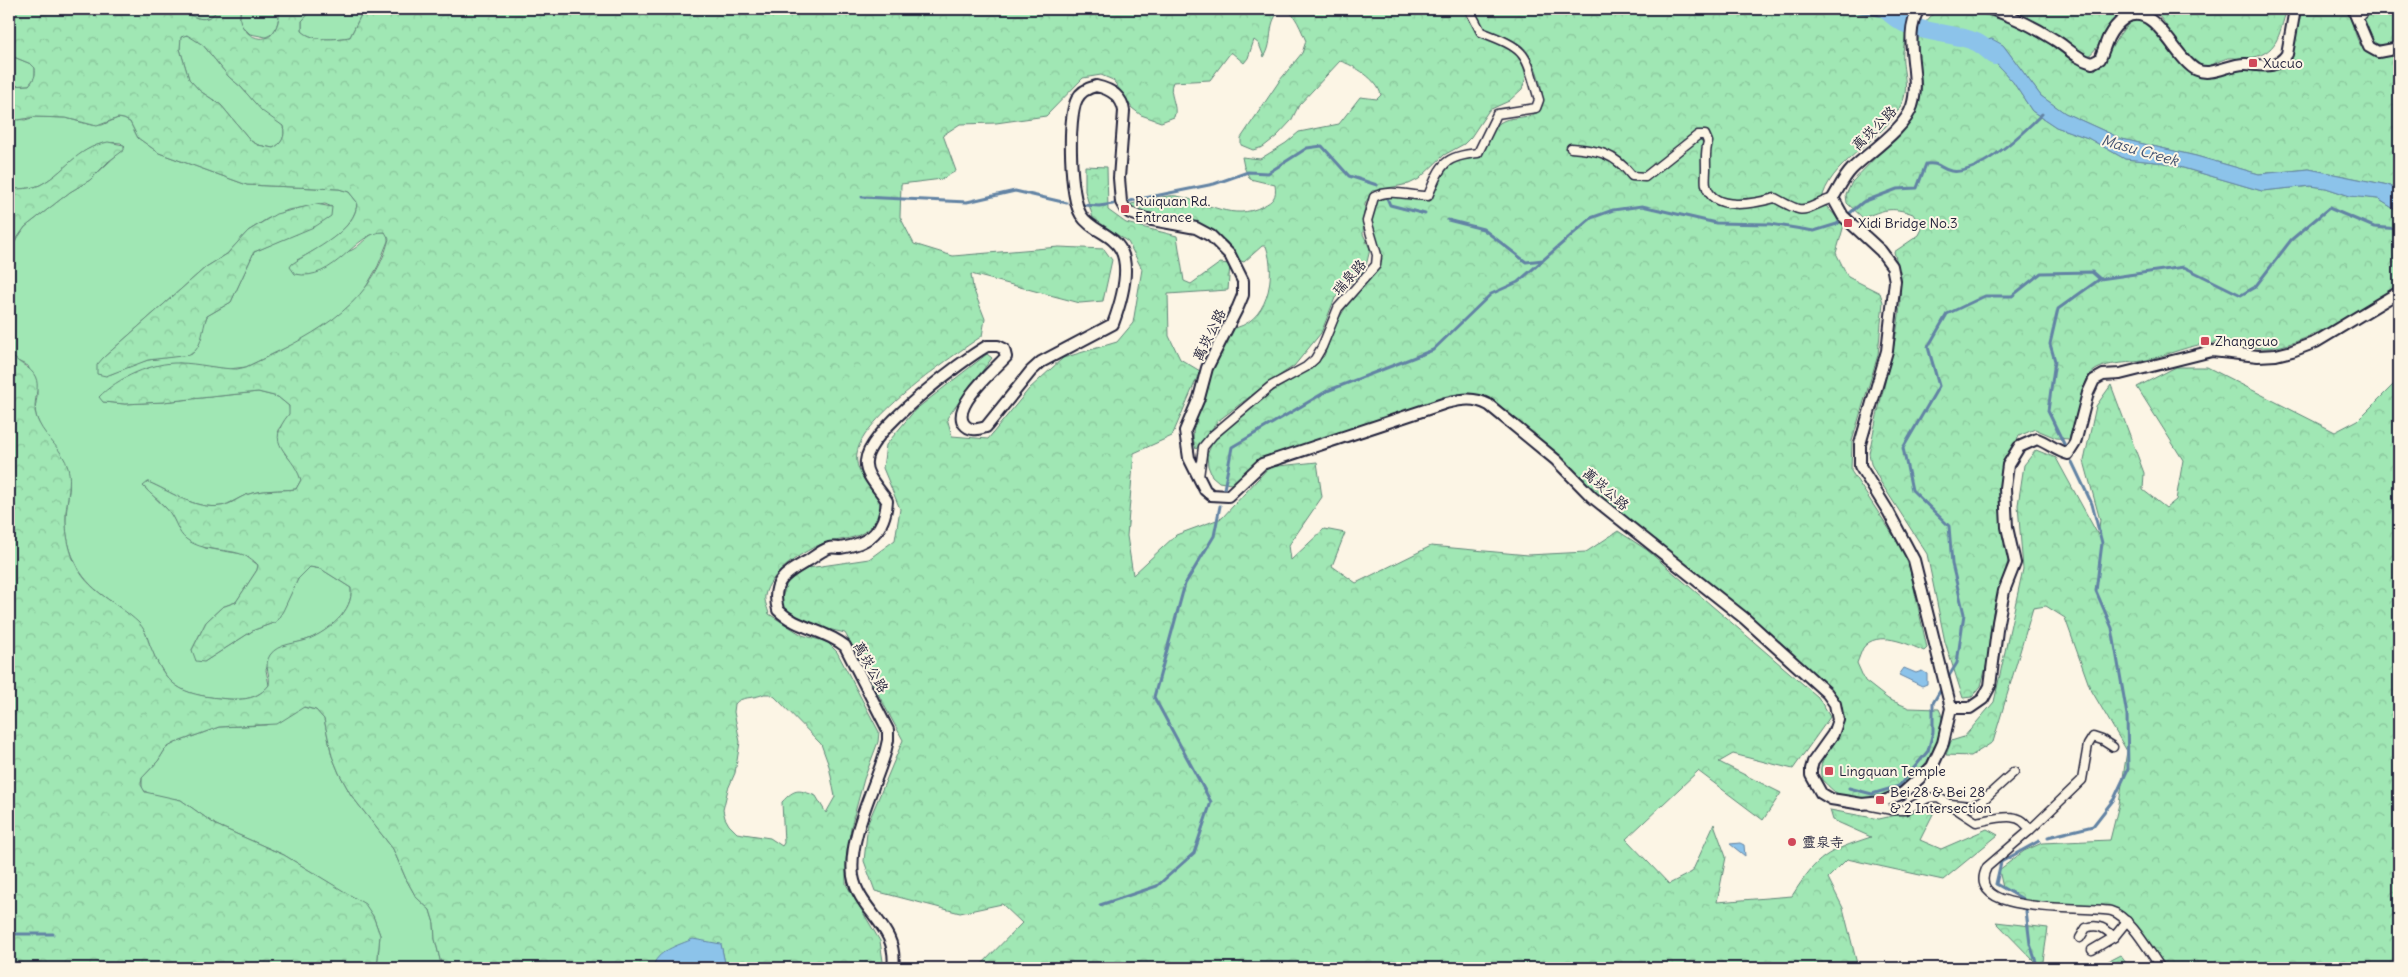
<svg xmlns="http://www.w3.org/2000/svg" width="2408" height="977" viewBox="0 0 2408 977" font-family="Delius,'LXGW WenKai TC',sans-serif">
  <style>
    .green { fill: #a0e7b4; stroke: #618478; fill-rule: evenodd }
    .forest { fill: url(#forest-crowns); stroke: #618478; fill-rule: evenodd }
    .water { fill: #8cc3ea; stroke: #6283a4 }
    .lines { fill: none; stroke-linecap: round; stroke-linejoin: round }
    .stream { stroke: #6283a4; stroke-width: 3 }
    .river { stroke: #8cc3ea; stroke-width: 18 }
    .minor-casing { stroke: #22223b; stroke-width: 11 }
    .tertiary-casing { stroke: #22223b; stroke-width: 14 }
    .minor { stroke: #fcf5e5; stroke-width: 8 }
    .tertiary { stroke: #fcf5e5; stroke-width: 10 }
    .poi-dot { fill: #d1495b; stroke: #fcf5e5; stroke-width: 2 }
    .labels { text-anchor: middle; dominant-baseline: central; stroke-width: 4; stroke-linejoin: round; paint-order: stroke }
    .poi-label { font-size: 14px; fill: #22223b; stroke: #fcf5e5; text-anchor: start }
    .street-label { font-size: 14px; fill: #22223b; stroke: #fcf5e5 }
    .water-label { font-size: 15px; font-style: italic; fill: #425270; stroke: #fcf5e5 }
  </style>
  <defs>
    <pattern id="forest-crowns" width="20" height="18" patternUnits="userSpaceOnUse" patternTransform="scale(1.25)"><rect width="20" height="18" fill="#a0e7b4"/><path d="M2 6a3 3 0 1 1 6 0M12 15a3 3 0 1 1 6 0" fill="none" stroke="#8ac69c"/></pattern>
  </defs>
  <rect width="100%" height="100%" fill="#fcf5e5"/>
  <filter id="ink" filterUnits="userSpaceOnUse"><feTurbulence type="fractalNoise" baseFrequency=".02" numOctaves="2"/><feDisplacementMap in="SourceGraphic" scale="10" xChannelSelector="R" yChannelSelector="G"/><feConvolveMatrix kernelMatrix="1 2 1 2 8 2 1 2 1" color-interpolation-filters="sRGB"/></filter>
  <g filter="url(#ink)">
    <!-- green -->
    <g class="green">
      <path d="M179,9H218C207,26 193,17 179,9Z"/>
      <path d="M241,9H280C278,20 278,33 266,37L250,34L239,23Z"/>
      <path d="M313,9H364L350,37C336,39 313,42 302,31V21Z"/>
      <path d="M183,35L190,36L203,45L229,77L241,87L258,106L283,126C286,136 282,144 273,148L258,145L251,141L221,105L200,91L189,79L180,49V39Z"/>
      <path d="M9,55L31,64L35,68V77L29,85L9,86Z"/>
      <path d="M35,117L66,118L91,125H102L118,118L124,119L130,122L138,138L159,153L247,185L339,189L349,192L357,202C357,228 317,250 297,260C310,258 342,255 352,250C364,244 369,230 385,232L388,235V241L378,266L362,294L334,320L302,340L246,367L229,369L179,363L124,379L102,395L103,402L125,404L163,402L258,392L278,397L289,406L290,414L278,430L285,454L296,466L301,480L296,489C280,491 262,489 246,495C238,498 230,504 221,506C195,510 170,491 148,482L146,489L170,512L180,531L205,548L243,554L258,565L257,570L236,602L222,607L206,622L192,650L204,662L254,630L276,622L298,579L310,567L321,569L351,588C354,611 328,632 309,639C297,644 282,644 272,653L266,670L269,685C258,699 244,700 228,699C186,695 170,692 152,651C148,641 147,632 139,624C117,602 88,592 75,562C67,545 64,526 67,507C67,499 71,488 69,481C65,461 45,440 38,421C32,407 38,402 37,391C35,383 31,374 28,366L9,357V251L25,227L70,192L90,180L125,147L121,143C83,138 69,170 40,185C30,189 19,189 9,189V118L25,120ZM325,204L332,207L295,234L254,252L231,302L207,316L192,354L148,360L128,366L111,374L103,358L206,267L227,254L248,231L267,219L288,210Z"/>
      <path d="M303,707L316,710L324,719L332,756L339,773L351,795L393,849L406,879L416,897L430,910L434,923L435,939L442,968H377L380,935L373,916L364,904L284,855L216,825L181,800L151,795L142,789V778L158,761L166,748L175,743L219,727L267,725Z"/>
    </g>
    <!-- forest -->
    <g class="forest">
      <path d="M9,9H179C193,17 207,26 218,9H241C234,28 257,46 271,35C278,28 279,18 280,9H313L302,21V31C313,42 336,39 350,37L364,9H1283C1265,20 1275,42 1264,57L1259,44L1254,40L1248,58L1244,63L1231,52L1210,80L1173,82C1167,93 1179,106 1174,117L1161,122L1141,115L1132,108L1113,80L1101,75L1083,78L1046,116L996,123L960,124L943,135L956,171L942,179L901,184L900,217L914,244L953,256L1059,247L1104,249L1112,260L1103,301L1080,303L971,274L973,288L985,319L982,336C952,356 862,418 857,453C852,487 903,498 868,529C856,540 840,539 825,543C805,549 768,574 765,596C764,601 768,609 769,614L802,635L827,642L837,652L879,732L878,742L864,779L851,827L846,860V884L880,941L884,968H726L721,945L654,963L653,968H442L435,939L434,923L430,910L416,897L406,879L393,849L351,795L339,773L332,756L324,719L316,710L304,707L277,724L219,727L175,743L166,748L158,761L142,778L141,785L145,792L181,800L216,825L284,855L365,904L373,916L380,935L377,968H9V357C15,357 17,361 22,364C52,381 26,399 39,423C47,439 63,450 68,468C72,482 67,498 66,513C65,529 68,546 74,561C87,592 116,601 139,623C147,632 147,640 152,650C168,691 187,695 228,699C244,700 258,699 269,685C271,675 263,666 270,655C278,643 297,644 309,639C328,631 354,611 351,588L321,569L310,567L298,579L283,611L276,622L254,630L204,662L196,661L192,650L206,622L222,607L236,602L257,570L258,565C240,544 208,556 186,539C178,533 176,521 170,513C163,503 151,495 143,486L148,482C170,491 195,510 221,506C230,505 238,498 246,495C262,489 280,491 296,489L301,480C291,450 263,446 289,414V406L278,397L258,392L163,402L125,404L103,402L99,397C117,378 153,362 179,363C198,363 217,369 237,369L246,367C305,339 371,310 389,239L385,232C355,230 335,283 295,274L290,267L292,264C312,250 357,231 357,202L349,192L339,189L247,185L159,153L138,138L130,122L124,119L118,118L97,126L66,118L35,117L18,120L9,118V86L29,85C34,80 36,75 35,68L31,64L9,55ZM187,35L203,45L229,77L241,87L262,111L283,126C286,136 282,144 273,148L258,145L251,141L221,105L200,91L189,79L180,49L181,37ZM764,694H770L775,697L821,744L829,766L835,797L826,813L816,796C799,790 796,787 782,802L784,843L782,846L770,838L737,833L729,825L725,818L723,810L728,789L735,773L740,742L734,712L735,704C740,696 754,699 764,694Z"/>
      <path d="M1285,9H1464L1476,31L1502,43L1521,57L1526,77L1522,89L1509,101L1489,110L1471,137L1464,144L1444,155L1419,179L1409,184L1372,191L1365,204L1364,214L1363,234L1370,249L1367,262L1363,271L1335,298L1321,333L1294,366L1265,385L1218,421L1196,449C1183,426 1218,352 1230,329C1268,324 1277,277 1266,246H1262L1244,262L1238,260L1227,242L1213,232L1131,211V204C1143,202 1167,194 1177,196C1207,202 1233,222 1263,206C1273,201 1277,197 1275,185L1250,179L1244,167L1242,157L1260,159L1286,143L1299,132L1339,124L1360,97L1377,99L1381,95C1378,80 1354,65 1340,61L1299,105L1291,121L1277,136L1263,147L1253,150L1241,145V138L1280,80L1302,53L1306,41C1301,30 1296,14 1285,9Z"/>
      <path d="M1473,9H1894L1910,18C1908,29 1904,41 1903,52C1901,70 1911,87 1901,105C1884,140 1835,158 1823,195L1827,207L1844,225L1836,253L1848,277L1880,293L1883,302L1878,355L1852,441L1851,471L1907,556L1927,648L1924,651C1908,644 1877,629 1863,648C1861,652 1859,658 1857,663L1865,681L1888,699L1909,708L1939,709C1953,732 1917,782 1896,792C1878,800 1858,801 1839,794C1833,792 1827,784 1822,780C1812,748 1858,738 1836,694L1738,607L1595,494L1563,461L1502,409L1480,396L1458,394L1268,457L1255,463L1237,482L1231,484L1219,482L1212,476L1208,466L1207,455L1213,441L1223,431L1270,393L1309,370L1324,356L1336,323L1346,307L1377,271L1382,259L1371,221L1377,200C1390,191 1413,201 1430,198L1444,170L1454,162L1480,156C1487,146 1491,126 1503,121C1513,116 1532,119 1540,110C1549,99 1533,54 1522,46C1511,38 1497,33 1483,29Z"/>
      <path d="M1939,9C1977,9 2013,21 2045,41C2062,52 2075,65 2095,70C2112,56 2116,29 2136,19C2168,29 2178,78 2207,78C2217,78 2227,71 2237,69C2260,67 2264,77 2289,62L2300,9H2348C2359,43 2357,62 2399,52V192L2388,185L2309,169L2259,174L2196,156L2122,139L2065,113L2041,96L2003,45L1977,42L2013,82L2032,111L2056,127L2088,138L2125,159L2166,163L2262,191L2311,186L2326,188L2350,196L2378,199L2399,212V286C2361,307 2323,336 2281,346C2256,352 2240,343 2216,343C2192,343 2167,356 2142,361C2125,364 2096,361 2087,379L2069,439L2056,438L2035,429L2019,436L2002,471L1999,493L2002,531L2009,558L1993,612L1988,659L1981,686L1972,697L1963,698L1945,642L1927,554L1880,481L1871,464L1869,453C1874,428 1880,403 1886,378C1896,337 1908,294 1894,252L1919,235L1922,229L1913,214C1891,206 1883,210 1863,218L1847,203L1846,195L1852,182C1873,159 1899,137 1915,110C1936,75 1894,44 1939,9Z"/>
      <path d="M2007,9H2127C2108,21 2104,45 2086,58L2063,38Z"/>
      <path d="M2151,9H2287C2278,36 2279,53 2247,59C2241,60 2234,57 2228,58C2216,61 2208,71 2195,63C2176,50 2170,22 2151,9Z"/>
      <path d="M2360,9H2399V41C2367,53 2367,34 2360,9Z"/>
      <path d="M108,142L124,145V150L109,161L90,180L70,192L25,227L9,250V189C19,189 30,189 40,185C67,171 74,149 108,142Z"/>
      <path d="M1085,166L1107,167L1108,210L1126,223L1177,236L1184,281L1191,284L1220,263L1230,264L1228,290L1168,294L1169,336L1180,359L1200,371L1172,436L1134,453L1127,536L1133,575L1176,535L1222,518L1269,467L1317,462L1322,497L1289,545L1291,560L1324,529L1345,533L1332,566L1356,583L1431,546L1528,555L1586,552L1618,531L1647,550L1818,697L1830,717L1793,769L1733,754L1719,762L1781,793L1763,820L1698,771L1626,839L1669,884L1692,872L1714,824L1726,857L1717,902L1792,896C1818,855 1826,852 1871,837L1833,820L1830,810L1879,819L1937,806L1920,840L1941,849L1987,829L1998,835L1943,880L1847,859L1828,878L1843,908L1858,968H978L1022,923L1002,904L960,913L875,891L864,861L868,823L903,740L845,633L786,619L779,605L789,578L808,568L869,559L895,540L900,509L883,468L886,445L915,410L987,354L992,358L947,418L952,436L988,439L1029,389L1063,358L1117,342L1133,323L1142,269L1128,242L1093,218L1085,191Z"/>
      <path d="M316,204L332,207L331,216L316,226L254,252L231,302L207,316C202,329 203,348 190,355L148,360L106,376L97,374V365L103,358L206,267L227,254L248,231L276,214Z"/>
      <path d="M2176,367H2207L2335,432L2358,420L2399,379V968H2163L2116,910L2033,907L2003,888L1999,870L2024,851L2042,843L2110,840L2119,804L2127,751L2090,688L2065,618L2046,606L2033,608L1993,742L1971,756L1946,755L1951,741L1964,737L1994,702L2023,569L2018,505L2024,465L2036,450L2056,458L2098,535L2100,520L2084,461L2096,406L2111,385L2144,473L2143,490L2166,508L2176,500L2183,460L2137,387Z"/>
      <path d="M1996,922L2048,928L2042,968H2035V962Z"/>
      <path d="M2120,955L2130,968H2095Z"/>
    </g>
    <!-- water -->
    <g class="water">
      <path d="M1992,39L2003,45L2041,96L2065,113L2122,139L2196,156L2259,174L2309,169L2388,185L2399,192V212L2378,199L2350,196L2326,188L2311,186L2262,191L2166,163L2125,159L2088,138L2056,127L2032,111L2013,82L1976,42Z"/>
      <path d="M1904,668L1916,673L1922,671L1927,674V684L1922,686L1899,675Z"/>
      <path d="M1740,843L1744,845L1745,856L1730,844Z"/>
      <path d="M693,939L721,944L726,968H653C655,951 679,945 693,939Z"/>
    </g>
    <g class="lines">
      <!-- stream -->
      <g class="stream">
        <path d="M1840,9L1892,17"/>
        <path d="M862,197L967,202L1015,191L1067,203"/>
        <path d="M1387,198L1390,205L1425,214"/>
        <path d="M1130,201L1214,184L1248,172L1268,173L1307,148L1322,146L1349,176L1377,185"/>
        <path d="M1084,205L1099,206L1113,204"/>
        <path d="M1448,220L1483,229L1526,262L1543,260"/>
        <path d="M2065,446L2048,411L2055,361L2050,344L2058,309L2100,279"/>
        <path d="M1224,489L1232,447L1327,391L1433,350L1491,294L1518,282L1591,218L1613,210L1642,206L1716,223L1770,224L1814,231L1837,224L1863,202L1897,189L1917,188L1926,164C1940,162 1940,169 1951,171C1979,176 2024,132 2042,114"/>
        <path d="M1947,679L1957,663L1964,614L1952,564L1949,526L1912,490L1903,448L1939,386L1928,347L1947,314L1985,296H2012L2041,273L2092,272L2100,279L2184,267L2241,295L2255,287L2291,240L2329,208L2374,227L2399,229"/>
        <path d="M1849,788L1872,794L1899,786L1928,751L1933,732V703L1943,686"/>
        <path d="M2048,837L2093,826L2114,799L2128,769L2127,715L2112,628L2096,591L2102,543L2092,504L2072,462"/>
        <path d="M2023,899L1996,884L2001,862L2039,841"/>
        <path d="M1100,905L1157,886L1194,853L1211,802L1154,697L1185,584L1214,536L1220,506"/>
        <path d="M2026,911L2030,944L2038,968"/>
        <path d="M9,934H53"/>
      </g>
      <!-- river -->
      <path class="river" d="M1886,9C1906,35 1949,30 1976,42C1983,45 1989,52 1995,56"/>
      <!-- minor casing -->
      <g class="minor-casing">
        <g id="minor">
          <path d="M2356,18L2363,14L2362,9"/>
          <path d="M1571,148C1598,150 1614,153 1632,176L1645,177L1698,135H1705L1708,142C1705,151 1706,159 1706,169C1706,174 1705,180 1706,185C1712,213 1757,203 1775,198C1809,217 1800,209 1833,198"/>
          <path d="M1199,477L1203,447L1213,435L1271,386L1306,367L1315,359L1322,347L1338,308L1376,265L1377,255L1367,221L1374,197C1390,188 1410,196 1428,196C1441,165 1443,156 1478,153L1497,114L1536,108L1539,100C1525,53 1529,50 1481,32L1469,9"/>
          <path d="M1950,804L1971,806L1981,802L2014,772"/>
          <path d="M1871,806L1892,810H1905L1928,798L1938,797L1976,822C1991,820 2023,808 2029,831L1987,867C1961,917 2088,905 2111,911C2130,916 2150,953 2161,968"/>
          <path d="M2029,831L2082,780L2088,745L2093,737L2102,740L2113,747"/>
          <path d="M2080,938L2086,928C2098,923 2106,929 2114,937"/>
          <path d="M2092,950L2114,937L2127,921"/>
        </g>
      </g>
      <!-- tertiary casing -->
      <g class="tertiary-casing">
        <g id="tertiary">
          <path d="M1991,9C2014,17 2035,27 2055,40C2068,48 2077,59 2092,63L2100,59C2103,52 2105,45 2108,38C2112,30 2118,23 2125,18C2155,0 2175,60 2197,70C2212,77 2230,63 2246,64C2262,65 2276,70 2287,54L2295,9"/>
          <path d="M2353,9L2369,47L2378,52L2399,48"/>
          <path d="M1951,708H1970L1983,699L1990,686L1998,622L2004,591L2015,563L2007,527L2005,488L2008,465L2019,447L2037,439C2048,443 2056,451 2068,454L2075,443L2088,393L2094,380L2103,375L2120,374L2212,351L2258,356L2276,355L2292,351L2316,342L2399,292"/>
          <path d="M893,968C899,926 859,912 853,876C848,837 874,790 885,753L888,740V730L845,646C824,629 797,629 778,610C770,580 787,573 809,560C815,556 822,550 829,548C832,547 837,548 840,548C870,544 885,530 887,501C880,489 864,475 866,461C868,431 961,361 987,346H998L1004,349L1006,357C995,369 951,406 964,424C970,432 979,429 986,427L1031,371L1041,362L1113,324C1120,305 1131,270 1121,250C1113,234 1090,230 1081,215C1070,197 1067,118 1077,99C1081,91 1088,88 1096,86C1110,89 1122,96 1124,111L1119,178L1121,202L1125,209L1130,213L1147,219L1196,228L1211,236L1230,255L1243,281V295L1238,307L1207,368L1199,398L1185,431L1189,458L1205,490L1211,495L1228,496L1262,464L1446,403C1463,399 1474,397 1489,405L1556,460L1592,497L1744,618L1827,693L1835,704L1838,720L1833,734L1813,762L1811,769V775L1821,793L1831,799L1844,801L1862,804L1882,802L1903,793L1932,767L1943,743L1951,708L1914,560L1888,511L1860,466V444L1887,351L1895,281L1892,266L1881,251L1843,216L1833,198C1839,188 1844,177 1852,169C1869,152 1905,129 1912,106C1922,75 1901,38 1919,9"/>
        </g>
      </g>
      <!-- minor -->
      <use href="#minor" class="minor"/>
      <!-- tertiary -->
      <use href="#tertiary" class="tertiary"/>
    </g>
  </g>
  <!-- markers -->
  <g class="poi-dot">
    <rect x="2248" y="58" width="10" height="10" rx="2.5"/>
    <rect x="1120" y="204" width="10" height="10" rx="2.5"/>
    <rect x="1843" y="218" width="10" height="10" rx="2.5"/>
    <rect x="2200" y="336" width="10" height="10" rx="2.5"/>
    <rect x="1824" y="766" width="10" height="10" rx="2.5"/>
    <rect x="1875" y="795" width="10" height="10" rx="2.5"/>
    <circle cx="1792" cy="842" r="5"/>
  </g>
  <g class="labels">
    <!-- poi labels -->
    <g class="poi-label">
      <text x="2263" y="63">Xucuo</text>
      <text x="1135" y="201">Ruiquan Rd.<tspan x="1135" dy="16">Entrance</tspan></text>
      <text x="1858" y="223">Xidi Bridge No.3</text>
      <text x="2215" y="341">Zhangcuo</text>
      <text x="1839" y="771">Lingquan Temple</text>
      <text x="1890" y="792">Bei 28 &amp; Bei 28<tspan x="1890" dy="16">&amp; 2 Intersection</tspan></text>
      <text x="1802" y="842">靈泉寺</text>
    </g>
    <!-- street labels -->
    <g class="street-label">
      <text transform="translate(1874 128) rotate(-45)">萬崁公路</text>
      <text transform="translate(1349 277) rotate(-48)">瑞泉路</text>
      <text transform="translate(1209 335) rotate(-64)">萬崁公路</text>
      <text transform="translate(1606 489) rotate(41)">萬崁公路</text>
      <text transform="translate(871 667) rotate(61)">萬崁公路</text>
    </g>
    <!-- water labels -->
    <g class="water-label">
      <text transform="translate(2140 150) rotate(16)">Masu Creek</text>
    </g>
  </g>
  <!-- margin -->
  <rect width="2408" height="977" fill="none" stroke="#fcf5e5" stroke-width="30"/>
  <rect x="15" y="15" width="2378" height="947" fill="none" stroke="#22223b" stroke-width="2" filter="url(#ink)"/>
</svg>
